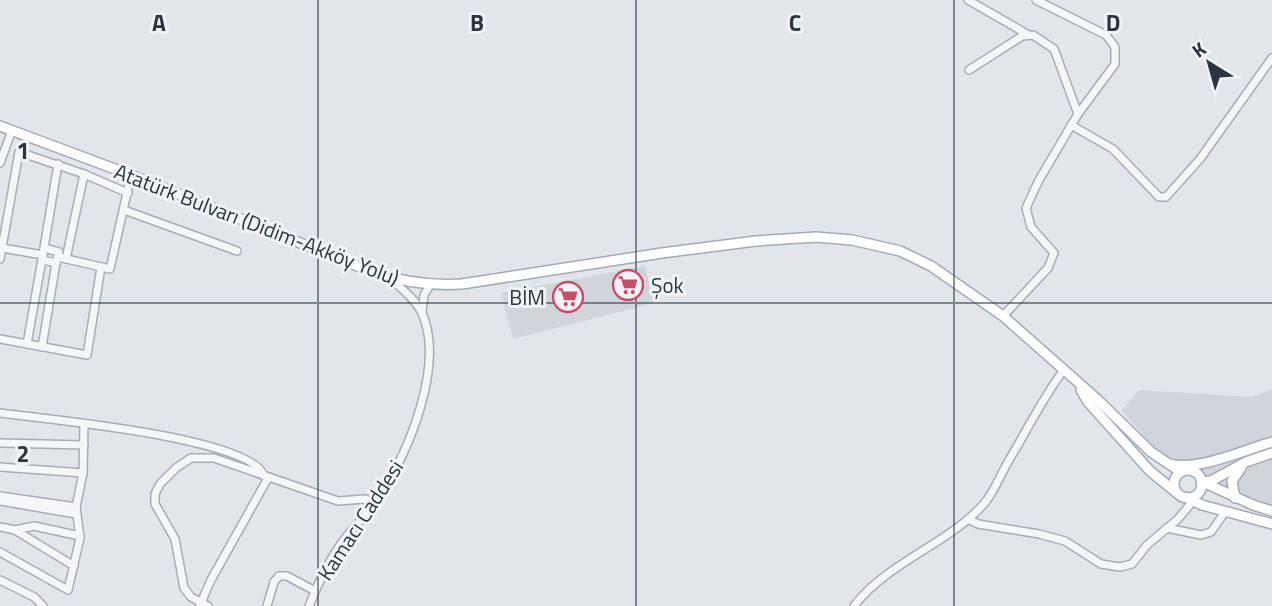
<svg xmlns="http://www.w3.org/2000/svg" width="1272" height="606" viewBox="0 0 1272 606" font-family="'Titillium Web',sans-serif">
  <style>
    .built { fill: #d0d5dc }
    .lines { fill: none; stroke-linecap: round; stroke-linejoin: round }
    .minor-casing { stroke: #a7adb4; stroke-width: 10 }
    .major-casing { stroke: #a2abb5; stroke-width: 12 }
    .minor { stroke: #f5f6f8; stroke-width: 7 }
    .major { stroke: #fff; stroke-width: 9 }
    .grid { fill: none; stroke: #2a3541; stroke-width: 2; stroke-opacity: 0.55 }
    .labels { text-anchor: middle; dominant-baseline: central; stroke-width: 6; stroke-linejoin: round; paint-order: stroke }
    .street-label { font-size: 21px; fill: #2a3541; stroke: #f1f4f7 }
    .poi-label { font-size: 21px; fill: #2a3541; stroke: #f1f4f7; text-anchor: start }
    .grid-label { font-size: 23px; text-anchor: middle; font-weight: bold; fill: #2a3541; stroke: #f1f4f7; stroke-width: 6; stroke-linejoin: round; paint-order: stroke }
  </style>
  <rect width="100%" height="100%" fill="#e2e6ea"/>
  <!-- built -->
  <g class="built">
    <path d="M645,266L654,303L513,339L501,293Z"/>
    <path d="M1272,389V508L1253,505L1165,462L1122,410L1139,390L1252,397Z"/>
  </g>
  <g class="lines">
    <!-- minor casing -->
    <g class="minor-casing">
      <g id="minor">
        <path d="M968,0L1027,34"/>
        <path d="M1036,0L1106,35L1115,47V64L1078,114"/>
        <path d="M969,70L1022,36L1033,35L1054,49L1078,114L1039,180L1026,208L1031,227L1054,253L1048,268L1003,316"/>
        <path d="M1071,125L1113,149L1159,197H1166L1200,159L1272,58"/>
        <path d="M0,163L12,130"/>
        <path d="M124,210L237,251"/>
        <path d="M2,248L43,255"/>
        <path d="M44,248L58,164"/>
        <path d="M58,257L110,269L131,175"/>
        <path d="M0,259L19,152L84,174L128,193"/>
        <path d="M66,259L84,174"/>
        <path d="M422,311L424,295L430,285"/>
        <path d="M0,339L87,355L101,267"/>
        <path d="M27,344L44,248L59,252L56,263L43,260"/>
        <path d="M42,347L56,263"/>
        <path d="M0,413C41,419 252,437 264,476"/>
        <path d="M0,443L84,445"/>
        <path d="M0,467L83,473"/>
        <path d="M0,496L76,507"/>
        <path d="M0,501L76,514"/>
        <path d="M968,519L978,524L1039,534L1065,541L1101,564L1120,567L1132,564L1147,545L1178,519L1193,501"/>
        <path d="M0,527L15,530L74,566"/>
        <path d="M1167,528L1201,535L1211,532L1225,512"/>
        <path d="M15,530L34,526L80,536"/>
        <path d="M0,552L68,590L80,538L76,507L83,473L84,424"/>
        <path d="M0,580L34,597L43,606"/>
        <path d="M200,605L211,580L268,478"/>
        <path d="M208,606L191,597L184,588L175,539L155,504V494L160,484L176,468L191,458H214L338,501L365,499L375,503"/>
        <path d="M267,606L274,582L279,576H287L315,591"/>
        <path d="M309,606C319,581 330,557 347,536C358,522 371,510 380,495C409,451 445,365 422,313C416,300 401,288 390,278"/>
        <path d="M854,606C888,561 954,542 987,500C995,489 1001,474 1008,462C1026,432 1042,399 1063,371"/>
      </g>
    </g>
    <!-- major casing -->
    <g class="major-casing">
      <g id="major">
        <path d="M0,126L131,175L370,271C401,282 430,286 462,284L662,253L756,241L816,237L852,240L900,251L931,266L1003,316L1097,399L1151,452L1181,472"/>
        <path d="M1081,390L1088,402L1150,471L1177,493"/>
        <path d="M1170,464C1199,471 1244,450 1272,442"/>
        <circle cx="1188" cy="484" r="14"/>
        <path d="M1201,482L1211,481L1246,462L1272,453"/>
        <path d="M1203,482L1253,505L1272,511"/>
        <path d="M1185,497L1202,505L1272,524"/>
        <path d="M1235,498L1232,481L1241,468"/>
      </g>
    </g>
    <!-- minor -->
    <use href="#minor" class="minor"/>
    <!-- major -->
    <use href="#major" class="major"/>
  </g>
  <!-- grid -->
  <path class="grid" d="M318,0V606M636,0V606M954,0V606M0,303H1272"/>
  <!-- icons -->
  <defs>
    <g id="supermarket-ring" transform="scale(1.575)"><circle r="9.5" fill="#f1f4f7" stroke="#ca4c69" stroke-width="1.5"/><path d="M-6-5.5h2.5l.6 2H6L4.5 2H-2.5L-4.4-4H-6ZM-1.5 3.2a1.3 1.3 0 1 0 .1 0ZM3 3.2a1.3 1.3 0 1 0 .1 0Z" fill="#ca4c69"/></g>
  </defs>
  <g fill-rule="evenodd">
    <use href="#supermarket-ring" x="628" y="285"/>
    <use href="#supermarket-ring" x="568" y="297"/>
  </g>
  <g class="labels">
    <!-- street labels -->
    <g class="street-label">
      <text transform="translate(257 224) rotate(21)">Atatürk Bulvarı (Didim-Akköy Yolu)</text>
      <text transform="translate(360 520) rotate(-57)">Kamacı Caddesi</text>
    </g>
    <!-- poi labels -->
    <g class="poi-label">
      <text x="651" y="285">Şok</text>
      <text x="545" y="297" text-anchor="end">BİM</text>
    </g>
  </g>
  <g class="grid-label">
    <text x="159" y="31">A</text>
    <text x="477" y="31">B</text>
    <text x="795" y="31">C</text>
    <text x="1113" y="31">D</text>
    <text x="23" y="159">1</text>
    <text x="23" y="462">2</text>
  </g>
  <!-- north arrow -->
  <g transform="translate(1209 63) rotate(323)" stroke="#f1f4f7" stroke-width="5" paint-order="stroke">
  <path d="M0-5L12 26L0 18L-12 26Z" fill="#2a3541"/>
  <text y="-10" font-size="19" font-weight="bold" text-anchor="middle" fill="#2a3541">K</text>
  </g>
</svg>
